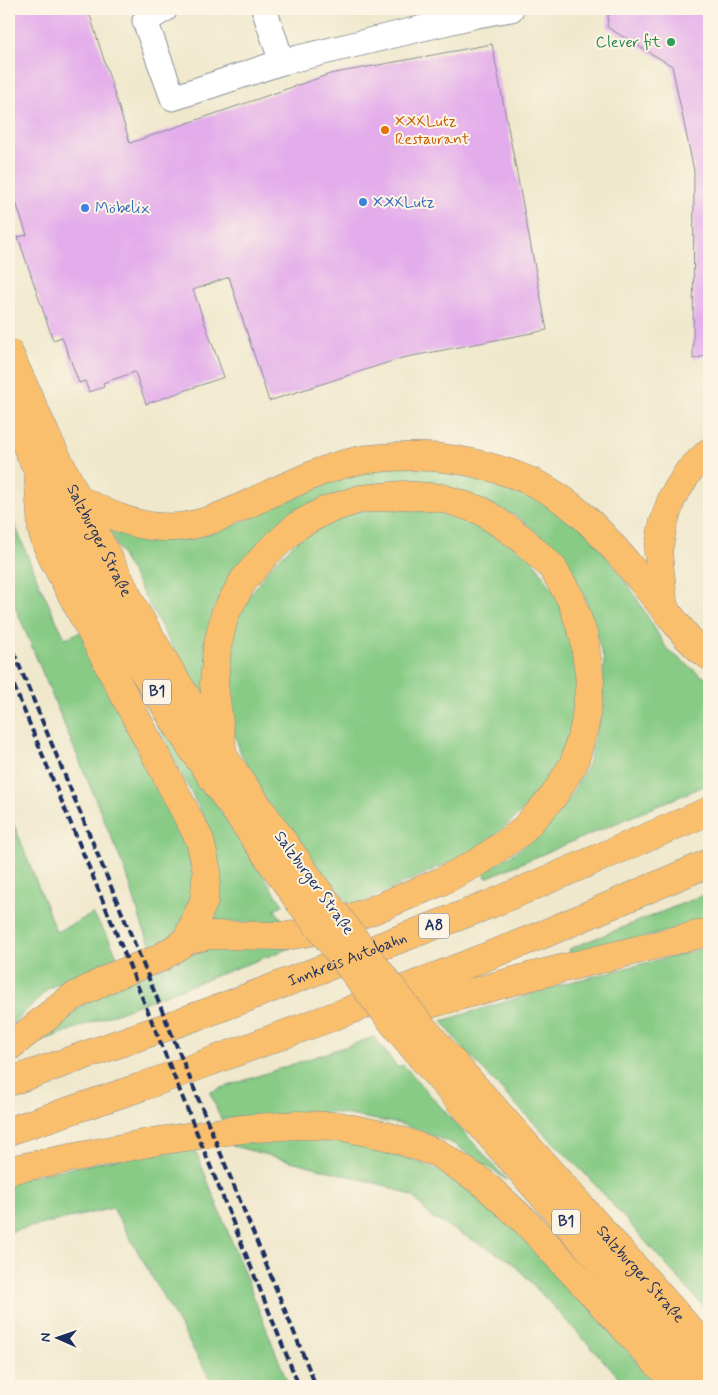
<svg xmlns="http://www.w3.org/2000/svg" width="718" height="1395" viewBox="0 0 718 1395" font-family="Mynerve,sans-serif">
  <style>
    .green { fill: #87cb85; stroke: #517d72 }
    .building { fill: #e3aceb }
    .lines { fill: none; stroke-linecap: round; stroke-linejoin: round }
    .minor-casing { stroke: #858c95; stroke-width: 27 }
    .major-casing { stroke: #858c95; stroke-width: 29 }
    .highway-casing { stroke: #858c95; stroke-width: 29 }
    .minor { stroke: #fff; stroke-width: 25 }
    .major { stroke: #f9bf6d; stroke-width: 28 }
    .highway { stroke: #f9bf6d; stroke-width: 28 }
    .rail { stroke: #1b2f5e; stroke-width: 4; stroke-dasharray: 8 4; stroke-linecap: butt }
    .major-bridge-casing { stroke: #858c95; stroke-width: 29; stroke-linecap: butt }
    .major-bridge { stroke: #f9bf6d; stroke-width: 28 }
    .leisure-dot { fill: #2e9e5b; stroke: #fcf5e5; stroke-width: 2 }
    .food-dot { fill: #e8710a; stroke: #fcf5e5; stroke-width: 2 }
    .shop-dot { fill: #3f7fe0; stroke: #fcf5e5; stroke-width: 2 }
    .labels { text-anchor: middle; dominant-baseline: central; stroke-width: 4; stroke-linejoin: round; paint-order: stroke }
    .shield { fill: #fcf5e5; stroke: #5e6a86; stroke-width: 1 }
    .shield-label { font-size: 15px; font-weight: bold; fill: #1b2f5e }
    .leisure-label { font-size: 16px; fill: #27864d; stroke: #fcf5e5; text-anchor: end }
    .food-label { font-size: 16px; fill: #c56008; stroke: #fcf5e5; text-anchor: start }
    .shop-label { font-size: 16px; fill: #366cbe; stroke: #fcf5e5; text-anchor: start }
    .street-label { font-size: 16px; fill: #1b2f5e; stroke: #fcf5e5 }
  </style>
  <rect width="100%" height="100%" fill="#fcf5e5"/>
  <filter id="ink" filterUnits="userSpaceOnUse"><feTurbulence type="fractalNoise" baseFrequency=".02" numOctaves="2"/><feDisplacementMap in="SourceGraphic" scale="10" xChannelSelector="R" yChannelSelector="G"/><feConvolveMatrix kernelMatrix="1 2 1 2 8 2 1 2 1" color-interpolation-filters="sRGB"/></filter>
  <filter id="wash" filterUnits="userSpaceOnUse"><feTurbulence type="fractalNoise" baseFrequency=".0096" numOctaves="4" result="noise"/><feDisplacementMap in="SourceGraphic" scale="20" xChannelSelector="R" yChannelSelector="G"/><feGaussianBlur stdDeviation="1.12" result="paint"/><feColorMatrix in="noise" values="0 0 0 0 0 0 0 0 0 0 0 0 0 0 0 0 0 1.4 0 .05"/><feComposite in="paint" operator="in"/></filter>
  <g filter="url(#wash)">
    <rect width="100%" height="100%" fill="#efe8cc"/>
    <!-- green -->
    <g class="green">
      <path d="M412,464L484,473L548,501L589,534L628,584L667,649L702,676L709,678V784L486,878L484,872L523,847L567,802L588,764L601,710L604,660L584,595L551,545L518,517L460,492L418,482L373,486L237,572L205,707L106,526L150,539L188,540L227,528L355,470Z"/>
      <path d="M394,504L440,509L485,525L532,559L555,593L575,644L578,691L567,753L542,795L479,849L352,907L272,812L241,754L226,705L225,655L240,609L270,567L299,539L344,514Z"/>
      <path d="M9,508C25,553 44,596 65,638L81,632L189,845L193,893L181,927L154,953L142,925L127,875L9,592Z"/>
      <path d="M151,713H156L283,905L274,909L285,923L210,922L220,878L211,832Z"/>
      <path d="M9,812L56,932L93,914L109,939L117,956L49,988L9,1028Z"/>
      <path d="M709,893V920L572,957L569,949Z"/>
      <path d="M218,944L293,947L39,1042L94,995Z"/>
      <path d="M709,947V1313L588,1177L514,1103L460,1045L442,1021L570,982Z"/>
      <path d="M374,1037L397,1067L403,1065L507,1180L454,1144L401,1124L331,1112L221,1119L210,1092Z"/>
      <path d="M297,1132L367,1141L431,1167L473,1187L527,1236L659,1386H627L511,1261L431,1217L414,1197L387,1186L233,1146L229,1138Z"/>
      <path d="M193,1144L289,1386H214L113,1208L9,1232V1180Z"/>
    </g>
    <g id="blocks">
      <!-- building -->
      <g class="building">
        <path d="M9,9H88L130,143L330,74L492,44L547,330L402,358L269,401L229,277L193,290L224,377L146,404L135,372L103,383L104,387L89,392L85,381L79,383L62,337L53,340L18,237L27,235L9,182Z"/>
        <path d="M609,9H709V355L693,359L694,171L672,66L607,27Z"/>
      </g>
    </g>
  </g>
  <g filter="url(#ink)">
    <use href="#blocks" fill-opacity="0" stroke="#858c95" stroke-width="1"/>
    <g class="lines">
      <!-- minor casing -->
      <g class="minor-casing">
        <g id="minor">
          <path d="M165,9L145,21L173,98L282,62L264,9"/>
          <path d="M282,62L477,15L511,9"/>
        </g>
      </g>
      <!-- major casing -->
      <g class="major-casing">
        <g id="major">
          <path id="s1" d="M9,353L48,440L137,614L177,682L223,756L318,891"/>
          <path d="M9,408L38,471L82,558L133,654L190,746L298,900"/>
          <path id="s2" d="M443,1051L709,1351"/>
          <path d="M422,1058L631,1296L707,1386"/>
        </g>
      </g>
      <!-- highway casing -->
      <g class="highway-casing">
        <g id="highway">
          <path d="M38,471L42,531L49,551L200,840L207,871L204,901L186,941"/>
          <path d="M77,498C104,512 131,526 162,527C200,530 235,510 269,494C297,482 326,467 357,461C364,459 372,459 379,458C433,453 480,460 530,481C572,500 598,529 627,563C639,578 651,592 663,607C679,626 688,642 709,656"/>
          <path d="M664,607L658,552L663,525L672,498L689,471L709,452"/>
          <path d="M386,1013H397L532,976L709,932"/>
          <path d="M9,1047L71,998L114,976L160,958L186,941L210,935L287,936L315,931L373,910L440,882L480,861L521,832L553,797L574,763L585,724L590,681L584,637L571,599L552,567L521,538L482,511L442,498L403,495L360,499L324,511L297,526L268,552L243,581L225,614L217,648L214,684L223,756"/>
          <path id="s3" d="M9,1082L220,1008L491,904L709,811"/>
          <path d="M9,1131L141,1087L348,1011L544,934L709,863"/>
          <path d="M9,1170L158,1141L242,1129L296,1125L339,1126L387,1136L437,1153L482,1182L527,1223L678,1386"/>
          <path d="M695,1334L709,1344"/>
        </g>
      </g>
      <!-- minor -->
      <use href="#minor" class="minor"/>
      <!-- major -->
      <use href="#major" class="major"/>
      <!-- highway -->
      <use href="#highway" class="highway"/>
      <!-- rail -->
      <g class="rail">
        <path d="M9,641L129,930L316,1386"/>
        <path d="M9,674L117,935L299,1386"/>
      </g>
      <!-- major-bridge casing -->
      <g class="major-bridge-casing">
        <g id="major-bridge">
          <path d="M318,891L418,1022L443,1051"/>
          <path d="M298,900L393,1023L422,1058"/>
        </g>
      </g>
      <!-- major-bridge -->
      <use href="#major-bridge" class="major-bridge"/>
    </g>
  </g>
  <!-- markers -->
  <circle class="leisure-dot" cx="671" cy="42" r="5"/>
  <circle class="food-dot" cx="385" cy="130" r="5"/>
  <g class="shop-dot">
    <circle cx="363" cy="202" r="5"/>
    <circle cx="85" cy="208" r="5"/>
  </g>
  <g class="labels">
    <!-- shield labels -->
    <g class="shield">
      <rect x="143" y="679.5" width="28" height="25" rx="4"/>
      <rect x="419" y="913.5" width="30" height="25" rx="4"/>
      <rect x="552" y="1209.5" width="28" height="25" rx="4"/>
    </g>
    <g class="shield-label">
      <text x="157" y="692">B1</text>
      <text x="434" y="926">A8</text>
      <text x="566" y="1222">B1</text>
    </g>
    <!-- leisure labels -->
    <g class="leisure-label">
      <text x="661" y="42">Clever fit</text>
    </g>
    <!-- food labels -->
    <g class="food-label">
      <text x="395" y="121">XXXLutz<tspan x="395" dy="18">Restaurant</tspan></text>
    </g>
    <!-- shop labels -->
    <g class="shop-label">
      <text x="373" y="202">XXXLutz</text>
      <text x="95" y="208">Möbelix</text>
    </g>
    <!-- street labels -->
    <g class="street-label">
      <text stroke="none"><textPath href="#s1" startOffset="208">Salzburger Straße</textPath></text>
      <text transform="translate(314 883) rotate(54)">Salzburger Straße</text>
      <text stroke="none"><textPath href="#s3" startOffset="360">Innkreis Autobahn</textPath></text>
      <text stroke="none"><textPath href="#s2" startOffset="298">Salzburger Straße</textPath></text>
    </g>
  </g>
  <!-- margin -->
  <rect width="718" height="1395" fill="none" stroke="#fcf5e5" stroke-width="30"/>
  <!-- north arrow -->
  <g transform="translate(58 1338) rotate(272)" stroke="#fcf5e5" stroke-width="4" paint-order="stroke">
  <path d="M0-4L9 19L0 12L-9 19Z" fill="#1b2f5e"/>
  <text y="-8" font-size="14" font-weight="bold" text-anchor="middle" fill="#1b2f5e">N</text>
  </g>
</svg>
